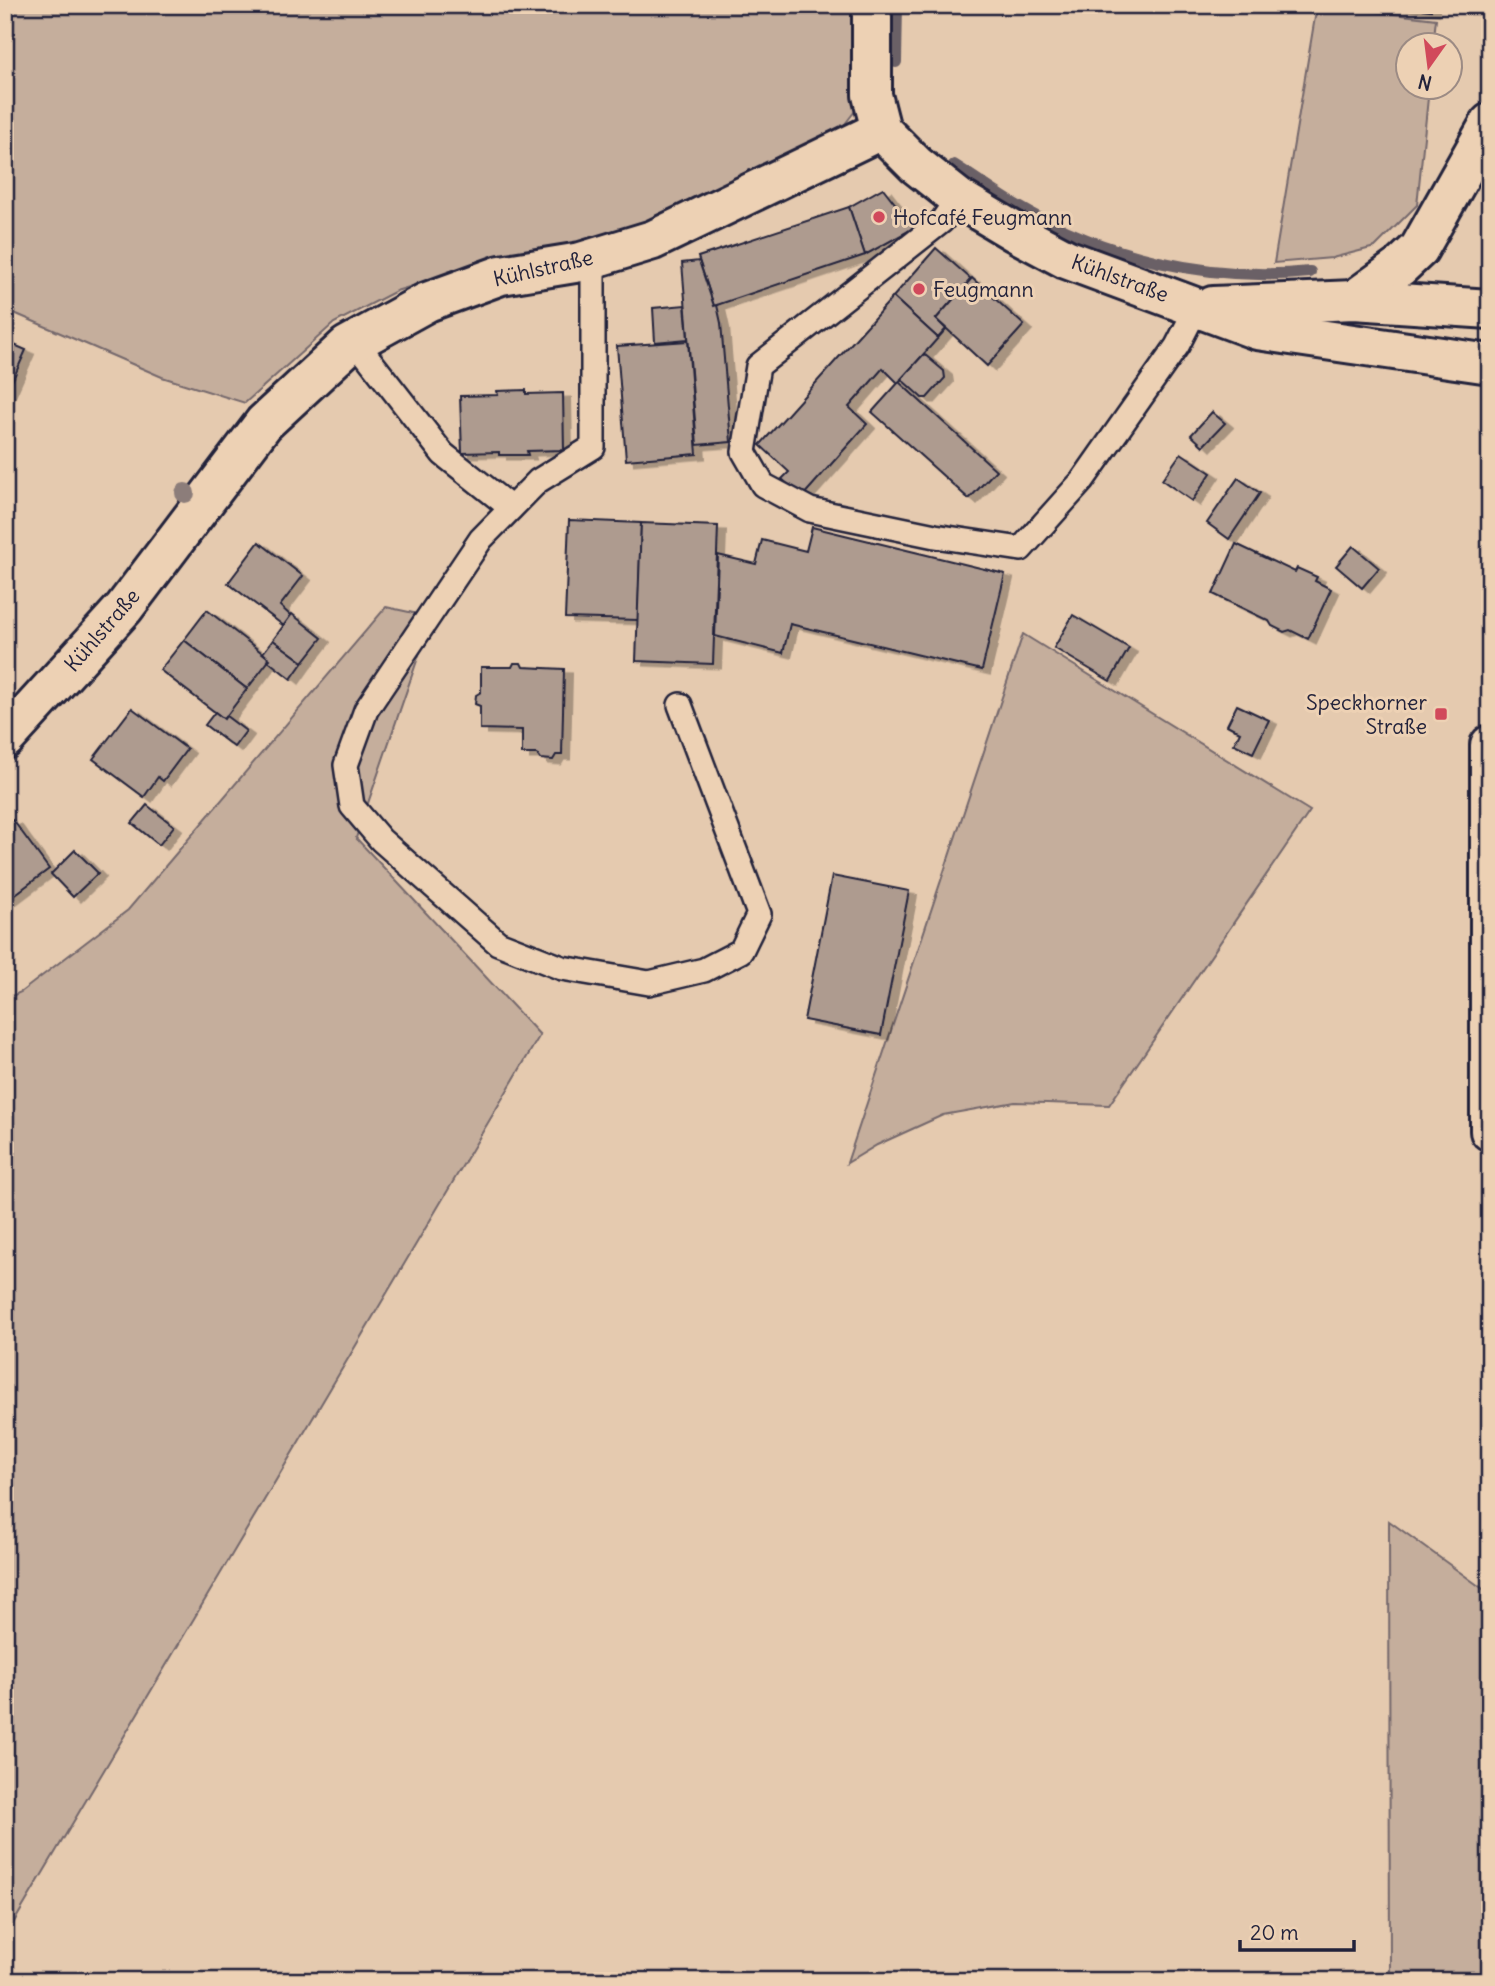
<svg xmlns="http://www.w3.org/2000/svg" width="1495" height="1986" viewBox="0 0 1495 1986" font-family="Delius,sans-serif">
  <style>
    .green { fill: #c5ae9c; stroke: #74686c; stroke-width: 2 }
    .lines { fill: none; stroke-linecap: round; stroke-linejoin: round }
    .stream { stroke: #6b6066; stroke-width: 12 }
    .building { fill: #ae9b8f; stroke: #22223b; stroke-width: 2; filter: url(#shadow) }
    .service-casing { stroke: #22223b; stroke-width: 28 }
    .minor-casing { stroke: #22223b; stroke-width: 44 }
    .secondary-casing { stroke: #22223b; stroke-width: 44 }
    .service { stroke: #edd1b4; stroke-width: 23 }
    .minor { stroke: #edd1b4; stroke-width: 38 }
    .secondary { stroke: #edd1b4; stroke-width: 38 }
    .tree { fill: #8c7d7a }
    .poi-dot { fill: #d1495b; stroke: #edd1b4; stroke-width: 2.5 }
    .labels { text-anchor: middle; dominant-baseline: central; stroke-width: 6; stroke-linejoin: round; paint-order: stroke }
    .poi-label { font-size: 21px; fill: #22223b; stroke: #edd1b4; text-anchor: start }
    .street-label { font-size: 21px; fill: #22223b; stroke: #edd1b4 }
  </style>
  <defs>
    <filter id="shadow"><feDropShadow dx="8" dy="4.5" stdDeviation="0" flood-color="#0004"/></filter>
  </defs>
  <rect width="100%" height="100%" fill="#e5caaf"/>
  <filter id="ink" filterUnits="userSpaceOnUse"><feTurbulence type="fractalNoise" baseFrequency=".0143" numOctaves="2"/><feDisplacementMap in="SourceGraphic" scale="14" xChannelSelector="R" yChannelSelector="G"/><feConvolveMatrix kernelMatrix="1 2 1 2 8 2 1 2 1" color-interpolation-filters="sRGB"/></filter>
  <g filter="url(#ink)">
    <!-- green -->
    <g class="green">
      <path d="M5,5H859L855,111L841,129L625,236L509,257L396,291L334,323L245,403L162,377L5,309Z"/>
      <path d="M1317,5L1436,19L1433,45L1408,46V88H1429L1417,205L1375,247L1332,258L1274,263Z"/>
      <path d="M386,607L432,617L356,838L540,1035L5,1937V999L21,992L128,910Z"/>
      <path d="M1023,634L1310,811L1109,1105L1015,1102L943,1115L877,1145L847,1163Z"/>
      <path d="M1389,1521L1490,1594V1981H1390Z"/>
    </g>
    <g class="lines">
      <!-- stream -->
      <g class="stream">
        <path d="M896,62L897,5"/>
        <path d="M954,165C975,178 995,193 1017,206C1103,257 1210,282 1310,272"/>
      </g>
    </g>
    <!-- building -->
    <g class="building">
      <path d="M1389,5H1431V10Z"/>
      <path d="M883,188L914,228L865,255L849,207Z"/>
      <path d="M849,207L865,255L714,306L698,257Z"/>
      <path d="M936,248L971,279L936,319L946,329L938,338L893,297Z"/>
      <path d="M699,261L714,306L717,305L721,323L731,442L697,445L682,263Z"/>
      <path d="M972,278L1024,325L987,366L936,319Z"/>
      <path d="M893,297L938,338L898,383L883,368L849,407L867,424L802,497L782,479L789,472L760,445Z"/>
      <path d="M685,305L688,339L655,342L653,308Z"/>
      <path d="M5,341L26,350L5,397Z"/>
      <path d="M688,341L697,454L626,460L617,346Z"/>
      <path d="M924,354L944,371L945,378L927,398H922L901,379Z"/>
      <path d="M899,382L996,470L969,499L872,412Z"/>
      <path d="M526,390V394L563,393L564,450L527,451L528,455H499V452L462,453L460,396L498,395L497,391Z"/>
      <path d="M1212,412L1225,423L1203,446L1191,435Z"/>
      <path d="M1181,453L1211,473L1192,501L1162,480Z"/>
      <path d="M1238,478L1260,493L1229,539L1207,523Z"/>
      <path d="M569,520L641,523L638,620L565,618Z"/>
      <path d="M641,523L718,526L713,664L636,661Z"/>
      <path d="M812,527L1005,574L982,670L790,624L783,653L715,636L718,555L756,564L762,540L806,551Z"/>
      <path d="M259,542L303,576L280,606L291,616L284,626L228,583Z"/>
      <path d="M1236,544L1295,572L1297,568L1317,577L1315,581L1331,589L1308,639L1290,630L1284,632L1272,626L1269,621L1213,594Z"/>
      <path d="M1353,546L1379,568L1362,588L1336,566Z"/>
      <path d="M207,610L270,659L247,689L184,640Z"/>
      <path d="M292,614L322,638L303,662L273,640Z"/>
      <path d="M1073,615L1129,648L1110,681L1054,648Z"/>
      <path d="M184,640L247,689L224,719L160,670Z"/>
      <path d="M273,640L303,662L291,679L268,661L270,659L263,653Z"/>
      <path d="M514,663H521L523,667L564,669L562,755H556L553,760L540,759L537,754H522V730L480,729V706L475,704L476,695L481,692V667H512Z"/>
      <path d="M1237,705L1269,720L1253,753L1234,744L1240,732L1227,725Z"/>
      <path d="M132,708L187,749L163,781L158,777L144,797L93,759Z"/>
      <path d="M215,712L224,719L226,716L246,731L234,747L205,725Z"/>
      <path d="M147,805L174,826L159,845L132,823Z"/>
      <path d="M13,820L49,869L5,902V826Z"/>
      <path d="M75,850L98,873L73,897L51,874Z"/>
      <path d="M832,876L909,891L881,1035L804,1020Z"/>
    </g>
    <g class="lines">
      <!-- service casing -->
      <g class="service-casing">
        <g id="service">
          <path d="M958,198L942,221L758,366L744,452L763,485L810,510L935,536L1021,549L1082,481L1177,346L1197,307"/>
          <path d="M593,258V447L538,481L481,539L366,710L346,765L352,806L381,840L498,943L562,968L649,983L704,970L741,951L759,914L680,705"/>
          <path d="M355,341L443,454L511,508"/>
        </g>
      </g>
      <!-- minor casing -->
      <g class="minor-casing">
        <g id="minor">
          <path d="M872,5V95L881,130"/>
          <path d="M1354,300L1401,266L1419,249L1490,123"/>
          <path d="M1213,306L1354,300L1490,309"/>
          <path d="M5,739L124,608L264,423L347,346L427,302L501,275L581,262L653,240L881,130L916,165L958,198L1015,232L1066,259L1257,330L1490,364"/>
        </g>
      </g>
      <!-- secondary casing -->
      <g class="secondary-casing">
        <path id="secondary" d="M1490,745V1131"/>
      </g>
      <!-- service -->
      <use href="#service" class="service"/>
      <!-- minor -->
      <use href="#minor" class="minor"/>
      <!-- secondary -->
      <use href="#secondary" class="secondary"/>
    </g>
    <!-- trees -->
    <circle class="tree" cx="185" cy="493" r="10"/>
  </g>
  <!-- markers -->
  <g class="poi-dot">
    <circle cx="879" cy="217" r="7"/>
    <circle cx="919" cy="289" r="7"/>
    <rect x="1434" y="707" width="14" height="14" rx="3.5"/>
  </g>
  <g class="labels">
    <!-- poi labels -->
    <g class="poi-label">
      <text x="893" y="217">Hofcafé Feugmann</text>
      <text x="933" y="289">Feugmann</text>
      <text x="1427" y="702" text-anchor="end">Speckhorner<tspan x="1427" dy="24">Straße</tspan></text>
    </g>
    <!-- street labels -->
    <g class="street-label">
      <text transform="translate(543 268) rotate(-13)">Kühlstraße</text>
      <text transform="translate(1120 278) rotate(20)">Kühlstraße</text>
      <text transform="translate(102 630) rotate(-49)">Kühlstraße</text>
    </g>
  </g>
  <!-- margin -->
  <rect width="1495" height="1986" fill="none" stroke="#edd1b4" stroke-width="28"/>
  <rect x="14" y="14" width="1467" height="1958" fill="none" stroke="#22223b" stroke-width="2.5" filter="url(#ink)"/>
  <!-- north arrow -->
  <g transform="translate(1429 66) rotate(194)"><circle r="33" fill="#edd1b4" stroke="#9c8b84" stroke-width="2"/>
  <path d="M0-5L12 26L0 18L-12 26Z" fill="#d1495b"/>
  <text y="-10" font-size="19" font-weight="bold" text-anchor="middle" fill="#22223b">N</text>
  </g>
  <!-- scale -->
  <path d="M1240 1940v10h114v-10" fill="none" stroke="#22223b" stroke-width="3.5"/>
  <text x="1250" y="1940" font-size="21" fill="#22223b" stroke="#edd1b4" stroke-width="5" paint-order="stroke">20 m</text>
</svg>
